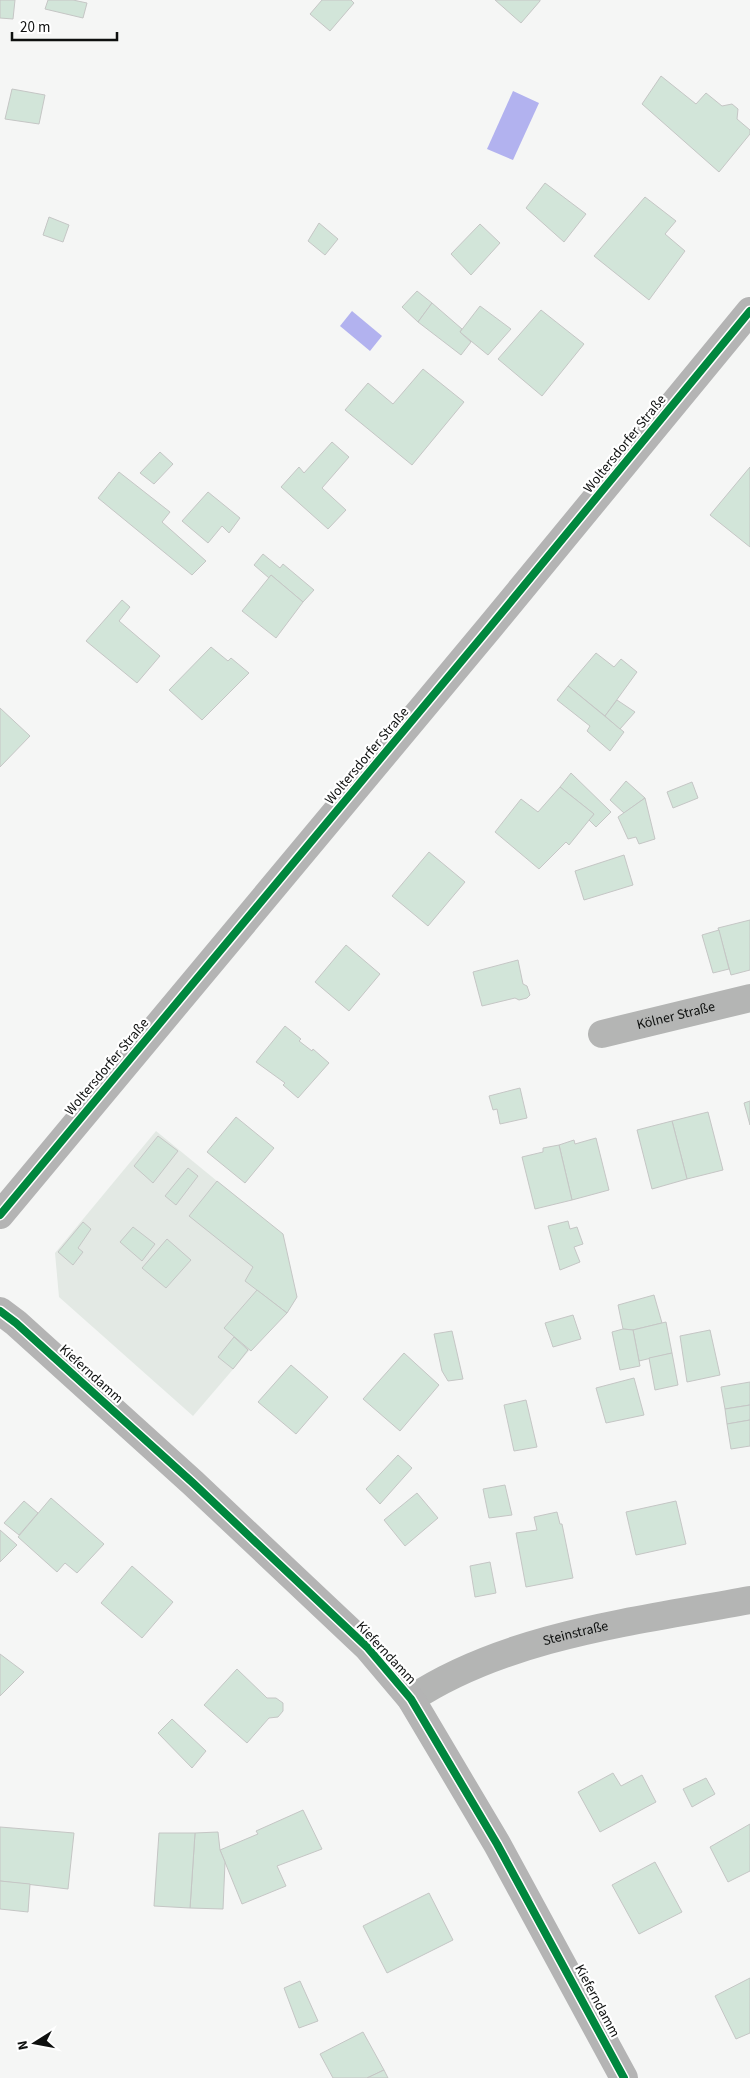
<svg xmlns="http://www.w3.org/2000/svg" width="750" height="2078" viewBox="0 0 750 2078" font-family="'Source Sans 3',sans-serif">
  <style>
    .built { fill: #e3e9e4 }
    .water { fill: #b2b2ef }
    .building { fill: #d2e5d9; stroke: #c5c6c5 }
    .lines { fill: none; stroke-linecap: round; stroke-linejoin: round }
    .street { stroke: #b4b5b4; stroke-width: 28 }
    .secondary { stroke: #b4b4b4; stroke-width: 28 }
    .cycleway-casing { stroke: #fff; stroke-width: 11 }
    .cycleway { stroke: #00873e; stroke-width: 8 }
    .labels { text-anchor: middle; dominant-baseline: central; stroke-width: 4.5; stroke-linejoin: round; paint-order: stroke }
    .street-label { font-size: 14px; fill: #0e100f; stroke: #fff }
  </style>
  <rect width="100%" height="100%" fill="#f5f6f5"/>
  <!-- built -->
  <path class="built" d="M156,1131L283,1235L296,1296L193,1416L59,1297L55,1253Z"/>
  <!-- water -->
  <g class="water">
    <path d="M513,91L539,103L513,160L487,149Z"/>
    <path d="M352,311L382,336L370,351L340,326Z"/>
  </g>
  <!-- building -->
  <g class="building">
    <path d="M0,0H15L13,19L0,18Z"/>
    <path d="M48,0H73L87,3L83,18L45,9Z"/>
    <path d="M322,0H351L354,3L330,31L310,14Z"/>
    <path d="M495,0H540V1L521,23Z"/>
    <path d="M661,76L696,104L706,93L722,106L732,104L738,109L737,119L750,130V134L719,172L642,104Z"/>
    <path d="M12,89L45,95L39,124L5,119Z"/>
    <path d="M545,183L586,214L564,242L526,208Z"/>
    <path d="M645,197L676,221L665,234L685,251L649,300L594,256Z"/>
    <path d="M49,217L69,225L63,242L43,235Z"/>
    <path d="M319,223L338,239L325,255L308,241Z"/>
    <path d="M480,224L500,243L471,275L451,254Z"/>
    <path d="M417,291L432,303L418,322L402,307Z"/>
    <path d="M432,303L462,329L460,332L471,342L461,355L418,322Z"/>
    <path d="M480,306L511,329L488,355L460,332Z"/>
    <path d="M541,310L584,344L542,396L498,359Z"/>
    <path d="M423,369L464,402L412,465L345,410L368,383L393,404Z"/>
    <path d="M332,442L349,457L322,488L346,510L328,529L281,487L299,467L304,473Z"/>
    <path d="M160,452L173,464L154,484L140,473Z"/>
    <path d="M750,467V547L710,515Z"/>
    <path d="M119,472L170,512L162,522L206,561L192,575L98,498Z"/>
    <path d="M208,492L240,518L229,533L222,526L208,543L182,521Z"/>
    <path d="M263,554L280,568L283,564L314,590L303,602L271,575L269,578L254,565Z"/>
    <path d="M271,575L303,602L276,638L242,611Z"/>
    <path d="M122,600L130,607L119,621L160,656L137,683L86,641Z"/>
    <path d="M211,647L228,661L231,658L249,673L202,720L169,690Z"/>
    <path d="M596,653L614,667L621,659L637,672L605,716L568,686Z"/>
    <path d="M568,686L624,732L610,751L587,731L590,726L557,700Z"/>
    <path d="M617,700L635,712L620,729L605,716Z"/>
    <path d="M0,708L30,736L0,767Z"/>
    <path d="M571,773L611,812L596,827L589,820L594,814L560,787Z"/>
    <path d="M626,781L645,798L624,813L610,800Z"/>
    <path d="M692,782L698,798L673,808L667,792Z"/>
    <path d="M560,787L594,814L569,845L566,842L539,869L495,832L521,799L538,812Z"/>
    <path d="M645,798L655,839L639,844L636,837L628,839L618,817Z"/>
    <path d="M429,852L465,882L428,926L392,896Z"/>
    <path d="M624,855L633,885L584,900L575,871Z"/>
    <path d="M750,920V970L731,975L718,928Z"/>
    <path d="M719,930L729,969L713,973L702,935Z"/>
    <path d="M346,945L380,974L349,1011L315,982Z"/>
    <path d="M518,960L523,984L527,986L530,995L527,998L519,1000L515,998L482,1006L473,972Z"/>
    <path d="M285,1026L301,1039L299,1041L312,1051L313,1049L329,1063L298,1098L283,1085L285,1083L256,1062Z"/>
    <path d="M520,1088L527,1118L500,1124L497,1109L493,1110L489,1096Z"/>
    <path d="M750,1101V1125L744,1103Z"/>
    <path d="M708,1112L723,1170L687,1179L672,1121Z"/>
    <path d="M236,1117L274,1148L245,1183L207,1152Z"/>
    <path d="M672,1121L687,1179L652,1189L637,1130Z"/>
    <path d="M158,1136L178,1151L153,1183L134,1166Z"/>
    <path d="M596,1138L609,1190L572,1200L559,1145L574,1140L575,1144Z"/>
    <path d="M559,1145L572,1200L535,1209L522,1157L543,1152V1148Z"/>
    <path d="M188,1168L198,1176L176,1205L165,1196Z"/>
    <path d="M217,1181L283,1234L297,1297L287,1313L245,1281L253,1267L189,1216Z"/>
    <path d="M568,1221L570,1229L577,1227L583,1244L574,1247L580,1262L560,1270L548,1226Z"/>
    <path d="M83,1222L91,1229L78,1248L83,1252L73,1265L58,1252Z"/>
    <path d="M133,1227L155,1244L142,1261L120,1242Z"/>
    <path d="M167,1239L191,1260L166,1288L142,1268Z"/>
    <path d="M257,1290L287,1313L251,1351L224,1328Z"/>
    <path d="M654,1295L662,1323L633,1330L623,1329L618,1305Z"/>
    <path d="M573,1315L581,1339L553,1347L545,1323Z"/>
    <path d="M666,1322L672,1353L639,1361L633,1330Z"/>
    <path d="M623,1329L633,1330L640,1366L620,1370L612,1332Z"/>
    <path d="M710,1330L720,1375L687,1382L680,1336Z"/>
    <path d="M452,1331L463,1379L448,1381L442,1371L434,1334Z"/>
    <path d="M234,1337L248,1350L233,1369L218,1357Z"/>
    <path d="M404,1353L439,1385L400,1431L363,1399Z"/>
    <path d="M672,1353L678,1385L655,1390L649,1358Z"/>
    <path d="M291,1365L328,1397L296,1434L258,1402Z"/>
    <path d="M634,1378L644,1415L606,1423L596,1388Z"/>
    <path d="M750,1382V1405L725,1409L721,1387Z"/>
    <path d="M526,1400L537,1447L514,1451L504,1405Z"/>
    <path d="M750,1405V1420L727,1424L725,1409Z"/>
    <path d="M750,1420V1446L731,1449L727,1424Z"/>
    <path d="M398,1455L412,1468L380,1504L366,1489Z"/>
    <path d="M505,1485L512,1515L489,1518L483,1489Z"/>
    <path d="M417,1493L438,1518L405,1546L384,1520Z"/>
    <path d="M51,1498L104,1544L77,1573L65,1563L57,1572L18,1537Z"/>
    <path d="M24,1501L38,1513L19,1535L4,1523Z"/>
    <path d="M676,1501L686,1544L636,1555L626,1512Z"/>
    <path d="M557,1512L560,1524H562L573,1578L526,1587L516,1533L537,1530L534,1517Z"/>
    <path d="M0,1530L17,1545L0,1562Z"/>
    <path d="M490,1562L496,1593L475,1597L470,1566Z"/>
    <path d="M132,1566L173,1602L142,1638L101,1603Z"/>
    <path d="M0,1654L24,1672L0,1696Z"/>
    <path d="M237,1669L267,1698H276L283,1703V1711L278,1717L269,1718L247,1743L204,1705Z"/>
    <path d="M172,1719L206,1751L192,1768L158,1733Z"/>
    <path d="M613,1773L621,1786L642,1775L656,1802L600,1832L578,1792Z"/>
    <path d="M706,1778L715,1794L692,1807L683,1789Z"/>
    <path d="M303,1810L322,1849L277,1866L286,1886L242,1904L220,1850L258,1834L256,1831Z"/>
    <path d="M750,1824V1871L728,1882L710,1847Z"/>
    <path d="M0,1827L74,1833L68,1889L0,1881Z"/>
    <path d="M218,1832L220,1850L225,1862L223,1909L190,1908L195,1833Z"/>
    <path d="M159,1833H195L190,1908L154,1906Z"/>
    <path d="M655,1862L682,1912L639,1934L612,1885Z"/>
    <path d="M0,1881L30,1884L28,1912L0,1909Z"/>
    <path d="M429,1893L453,1940L387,1973L363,1926Z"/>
    <path d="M750,1978V2033L736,2039L715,1996Z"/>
    <path d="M300,1981L318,2021L299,2028L284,1988Z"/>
    <path d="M363,2032L384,2070L367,2078H333L320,2054Z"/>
    <path d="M384,2070L388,2078H367Z"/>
  </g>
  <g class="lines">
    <!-- street -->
    <g class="street">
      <path id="s1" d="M602,1034L750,998"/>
      <path id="s2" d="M411,1699C508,1635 638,1621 750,1600"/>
    </g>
    <!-- secondary -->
    <g class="secondary">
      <path d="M0,1215L490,627L750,311"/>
      <path d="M0,1311L16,1323L193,1483L367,1647L411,1699L497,1844L624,2078"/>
    </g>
    <!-- cycleway casing -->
    <g class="cycleway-casing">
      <g id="cycleway">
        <path d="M0,1215L490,627L750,311"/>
        <path d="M0,1311L16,1323L193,1483L367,1647L411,1699L497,1844L624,2078"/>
      </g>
    </g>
    <!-- cycleway -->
    <use href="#cycleway" class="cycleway"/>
  </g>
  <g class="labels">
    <!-- street labels -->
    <g class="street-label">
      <text transform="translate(625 444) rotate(-51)">Woltersdorfer Straße</text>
      <text transform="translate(367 756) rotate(-50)">Woltersdorfer Straße</text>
      <text stroke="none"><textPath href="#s1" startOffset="76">Kölner Straße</textPath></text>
      <text transform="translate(107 1067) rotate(-50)">Woltersdorfer Straße</text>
      <text transform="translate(91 1374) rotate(42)">Kieferndamm</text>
      <text stroke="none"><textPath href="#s2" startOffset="178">Steinstraße</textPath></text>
      <text transform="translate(386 1653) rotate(47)">Kieferndamm</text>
      <text transform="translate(597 2001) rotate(62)">Kieferndamm</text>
    </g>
  </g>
  <!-- north arrow -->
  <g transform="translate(35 2043) rotate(259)" stroke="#ffffff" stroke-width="4" paint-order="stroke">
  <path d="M0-4L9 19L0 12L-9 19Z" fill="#0e100f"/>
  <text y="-8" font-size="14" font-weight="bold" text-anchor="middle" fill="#0e100f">N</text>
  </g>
  <!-- scale -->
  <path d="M12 32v8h105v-8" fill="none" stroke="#0e100f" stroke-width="2.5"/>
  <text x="20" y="32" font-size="15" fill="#0e100f" stroke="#ffffff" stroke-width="4" paint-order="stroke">20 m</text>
</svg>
